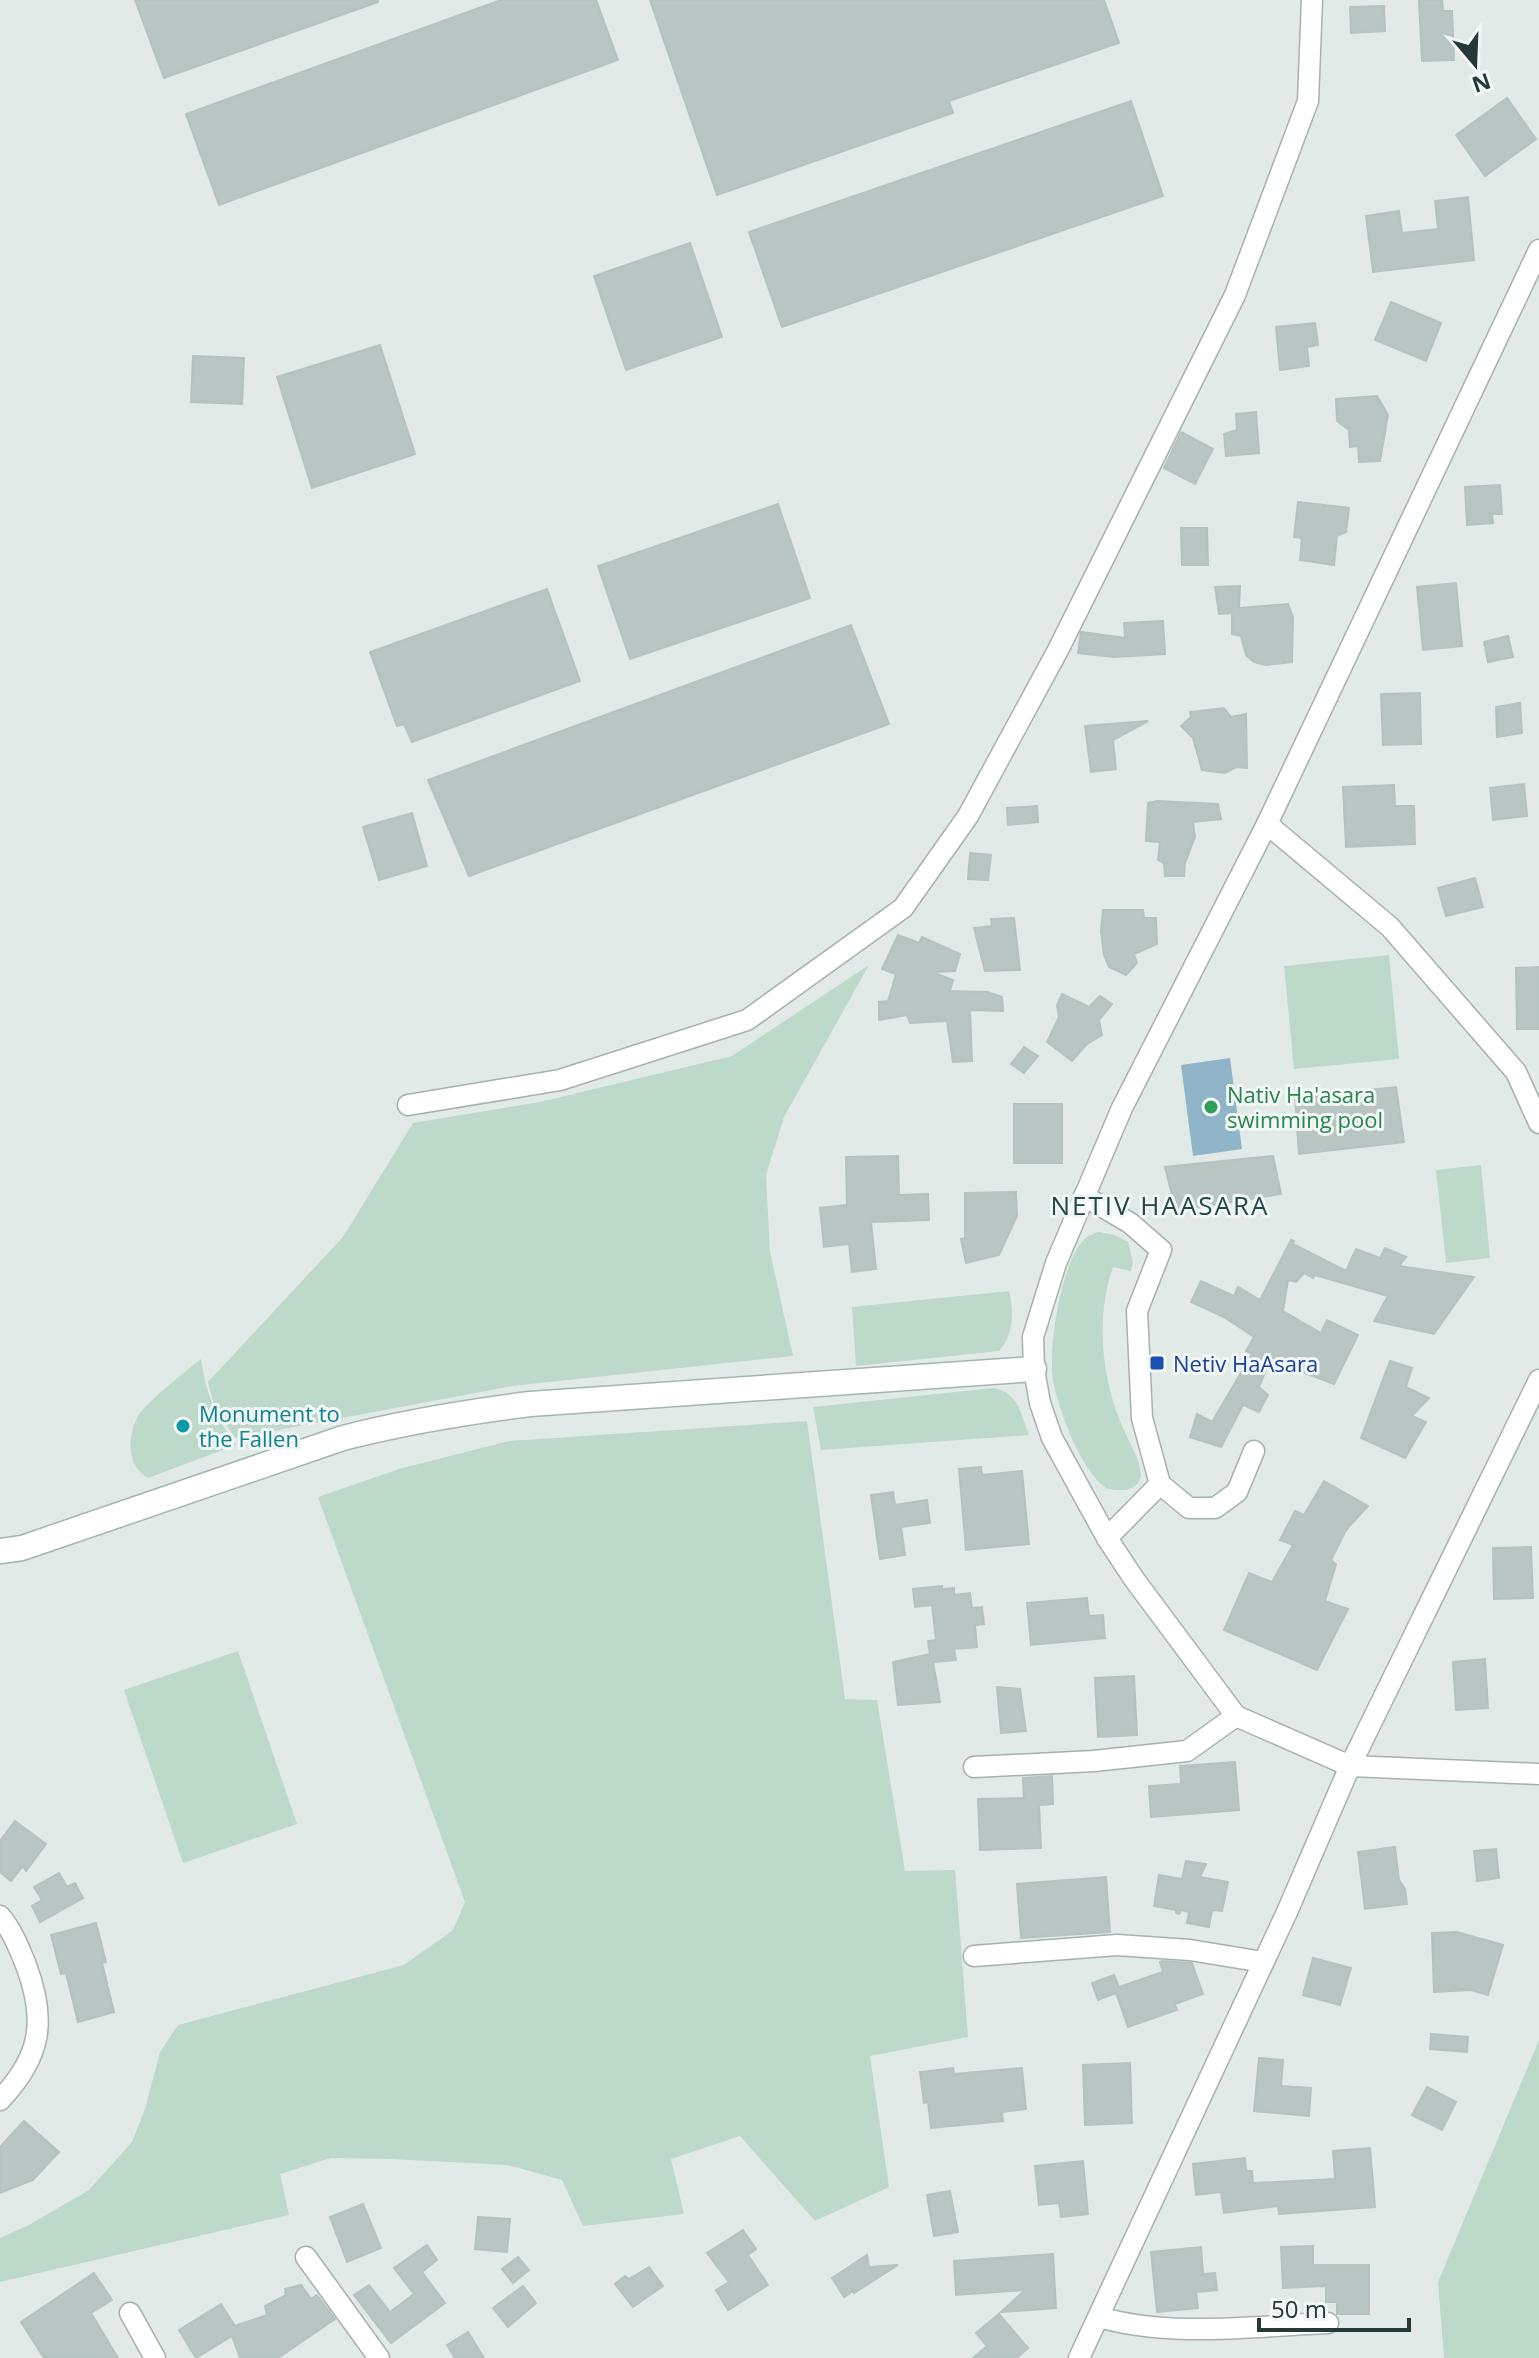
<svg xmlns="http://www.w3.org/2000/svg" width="1539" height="2358" viewBox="0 0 1539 2358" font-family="'Open Sans',sans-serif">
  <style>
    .green { fill: #bdd9ca }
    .water { fill: #90b5c9 }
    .building { fill: #b8c5c2; stroke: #b5c3c0; stroke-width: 2 }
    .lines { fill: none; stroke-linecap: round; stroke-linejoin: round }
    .street-casing { stroke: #a5b1b0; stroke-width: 23 }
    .secondary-casing { stroke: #a2b5b2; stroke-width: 27 }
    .street { stroke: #fff; stroke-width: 20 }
    .secondary { stroke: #fff; stroke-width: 24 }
    .leisure-dot { fill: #2e9e5b; stroke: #f2f7f6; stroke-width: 3 }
    .transit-dot { fill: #1a4fb4; stroke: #f2f7f6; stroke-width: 3 }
    .culture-dot { fill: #0f9aa8; stroke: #f2f7f6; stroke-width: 3 }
    .labels { text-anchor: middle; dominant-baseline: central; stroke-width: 6; stroke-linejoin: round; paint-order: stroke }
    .leisure-label { font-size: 22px; fill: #27864d; stroke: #f2f7f6; text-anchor: start }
    .transit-label { font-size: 22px; fill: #164399; stroke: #f2f7f6; text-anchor: start }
    .culture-label { font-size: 22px; fill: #0d838f; stroke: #f2f7f6; text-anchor: start }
    .quarter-label { font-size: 26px; letter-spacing: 2px; fill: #224947; stroke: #f2f7f6 }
  </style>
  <rect width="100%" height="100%" fill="#e2eae8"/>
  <!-- green -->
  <g class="green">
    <path d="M1389,955L1399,1059L1294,1069L1284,966Z"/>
    <path d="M869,965L784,1117L766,1175L770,1252L793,1356L512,1386L235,1438L214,1405L208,1382L343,1237L413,1123L540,1102L732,1056Z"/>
    <path d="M1481,1165L1490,1258L1446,1263L1436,1170Z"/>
    <path d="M1098,1232L1115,1235L1128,1242L1133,1262L1131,1271L1113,1267C1096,1316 1101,1373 1120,1421C1125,1435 1145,1466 1140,1479C1135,1492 1120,1491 1108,1489C1082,1474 1058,1409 1053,1380C1048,1348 1061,1266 1082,1242C1086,1236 1091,1235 1098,1232Z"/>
    <path d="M1009,1291C1014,1311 1014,1335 999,1351L856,1366L852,1307Z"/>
    <path d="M201,1359C207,1396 214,1414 236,1445L148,1478C127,1466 127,1439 137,1418C145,1402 187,1371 201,1359Z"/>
    <path d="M994,1388C1019,1393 1020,1413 1029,1435L821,1450L813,1407Z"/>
    <path d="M807,1421L845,1699L877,1700L905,1871L955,1870L968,2037L870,2056L889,2187L815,2221L740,2136L671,2159L684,2214L583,2226L562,2180L508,2165L389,2159L331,2158L280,2174L289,2215L0,2282V2238L29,2225L89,2190L132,2142L145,2109L160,2052L178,2025L404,1965L453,1930L465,1902L318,1497L399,1469L509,1441Z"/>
    <path d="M238,1651L297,1824L183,1863L124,1690Z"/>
    <path d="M1539,2040V2358H1444L1438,2282Z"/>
  </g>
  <!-- water -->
  <path class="water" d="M1230,1058L1242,1149L1193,1156L1181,1065Z"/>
  <!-- building -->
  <g class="building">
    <path d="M135,0H378V2L164,78Z"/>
    <path d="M501,0H596L618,60L219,205L186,114Z"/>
    <path d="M650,0H1104L1119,43L949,101L953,113L717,195Z"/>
    <path d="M1419,0H1442L1443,11H1452L1454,60L1422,61Z"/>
    <path d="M1384,6L1385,31L1351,33L1350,7Z"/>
    <path d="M1507,98L1536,139L1485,176L1456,135Z"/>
    <path d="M1131,101L1163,196L782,327L749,232Z"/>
    <path d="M1468,197L1474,260L1373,272L1366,216L1399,211L1402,233L1438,229L1435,201Z"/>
    <path d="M690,243L722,337L626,370L594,276Z"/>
    <path d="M1391,302L1441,323L1426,361L1375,340Z"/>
    <path d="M1315,323L1318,345L1307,347L1309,366L1280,370L1276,327Z"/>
    <path d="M380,345L415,454L312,488L277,377Z"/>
    <path d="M193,356L244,358L242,404L191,402Z"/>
    <path d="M1377,396L1388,415L1380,461L1359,462L1358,446L1350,447L1349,430L1337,421L1336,399Z"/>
    <path d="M1256,412L1259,453L1226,456L1224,434L1237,430L1236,414Z"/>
    <path d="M1181,432L1213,449L1195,484L1164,468Z"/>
    <path d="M1500,485L1502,514H1492L1493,523L1467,525L1465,487Z"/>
    <path d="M1298,502L1349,508L1346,532L1337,536L1334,565L1300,560L1302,538L1294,537Z"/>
    <path d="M778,504L810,598L630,659L598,566Z"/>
    <path d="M1181,528H1207L1208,565H1182Z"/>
    <path d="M1456,583L1462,646L1423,650L1417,587Z"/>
    <path d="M1240,586L1239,608L1288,604L1293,617L1292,662L1266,665L1254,662L1246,655L1241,636L1232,634V613L1219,614L1215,587Z"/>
    <path d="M547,589L580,681L412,742L404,724L397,726L370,652Z"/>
    <path d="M1163,621L1165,654L1114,657L1078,653L1081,632L1125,638L1124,623Z"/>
    <path d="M851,625L889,724L469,876L428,780Z"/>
    <path d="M1508,636L1513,657L1488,662L1484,642Z"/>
    <path d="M1420,693L1421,744L1383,745L1381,694Z"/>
    <path d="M1520,703L1522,733L1497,737L1496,707Z"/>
    <path d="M1224,708L1231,717L1246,714L1247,768L1236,767L1225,773L1202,770L1193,738L1181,726L1191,717L1190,712Z"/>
    <path d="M1148,721L1113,740L1116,769L1091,772L1085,726Z"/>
    <path d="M1524,784L1527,816L1493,820L1490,788Z"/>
    <path d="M1394,785L1395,806H1414L1415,844L1346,847L1343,787Z"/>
    <path d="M1157,801L1218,804L1221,819L1193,822L1195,837L1185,863L1184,876H1165L1164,863L1158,860L1160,842L1146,841L1148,803Z"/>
    <path d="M1037,806L1038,822L1008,825L1007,808Z"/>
    <path d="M412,813L427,866L379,880L363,827Z"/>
    <path d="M970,853L991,855L988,880L968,879Z"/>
    <path d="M1475,878L1483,907L1446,916L1438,888Z"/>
    <path d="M1103,910H1143L1144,918H1156L1157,944L1134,954L1137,963L1126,975L1109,967L1104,955L1101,931Z"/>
    <path d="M1014,918L1020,970L985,971L974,928L992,926L991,919Z"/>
    <path d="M898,935L919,943L922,937L960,954L955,971L932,972L953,980L950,991L987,992L1002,997L1003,1011L970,1010L972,1061L953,1062L947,1021L910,1023L907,1015L879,1020V1002L888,1001L896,974L882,969Z"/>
    <path d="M1539,967V1029H1517L1516,968Z"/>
    <path d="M1062,994L1089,1007L1100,996L1112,1004L1099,1020L1102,1035L1087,1044L1072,1061L1047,1042L1059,1017L1057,1005Z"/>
    <path d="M1024,1047L1038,1056L1024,1073L1011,1064Z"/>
    <path d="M1396,1087L1404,1142L1299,1154L1295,1098Z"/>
    <rect x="1014" y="1104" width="48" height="59"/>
    <path d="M898,1156L899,1195L928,1194L929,1220L871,1222L876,1269L852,1272L849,1244L824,1247L820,1208L847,1205L846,1157Z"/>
    <path d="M1273,1156L1281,1194L1176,1211L1165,1167Z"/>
    <path d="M1016,1192L1017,1216L999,1255L966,1263L961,1239L965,1238V1193Z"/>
    <path d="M1291,1240L1294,1241L1293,1244L1346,1271L1356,1249L1380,1258L1385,1248L1406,1257L1399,1266L1474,1277L1434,1334L1374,1321L1388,1296L1315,1275L1313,1278L1304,1273L1296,1282L1288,1280L1283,1311L1321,1333L1327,1320L1358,1335L1334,1384L1270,1360L1259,1387L1268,1395L1259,1412L1243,1405L1221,1447L1190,1437L1197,1414L1212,1422L1252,1354L1246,1351L1254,1337L1224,1317L1191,1302L1201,1281L1234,1296L1238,1287L1260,1300Z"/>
    <path d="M1390,1361L1412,1368L1406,1387L1429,1398L1412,1416L1426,1422L1405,1458L1361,1438Z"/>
    <path d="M981,1467L982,1475L1022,1471L1029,1544L966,1550L959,1469Z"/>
    <path d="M1324,1481L1368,1506L1346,1530L1331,1560L1336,1564L1325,1601L1348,1609L1317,1670L1224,1630L1249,1573L1272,1582L1293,1545L1280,1540L1295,1511L1304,1515Z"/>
    <path d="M893,1492L895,1505L927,1500L930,1523L901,1527L905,1555L880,1559L871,1495Z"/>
    <path d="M1531,1547L1533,1598L1494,1599L1493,1548Z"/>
    <path d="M942,1586V1589L954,1588V1595L970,1593L972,1608L982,1607L984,1624L975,1625L977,1647L954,1649L956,1660L933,1662L940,1702L898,1705L893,1662L930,1654L928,1641L936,1640L932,1605L915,1607L913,1589Z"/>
    <path d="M1087,1598L1089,1616L1103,1615L1105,1638L1031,1645L1027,1603Z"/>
    <path d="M1485,1659L1488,1708L1456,1710L1453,1662Z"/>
    <path d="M1134,1676L1137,1735L1098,1737L1095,1678Z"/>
    <path d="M997,1687L1020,1689L1026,1731L1001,1733Z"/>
    <path d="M1235,1762L1239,1810L1151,1817L1149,1786L1181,1784L1180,1766Z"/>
    <path d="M1052,1776L1053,1804L1039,1805L1041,1848L980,1850L978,1799L1024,1798L1023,1778Z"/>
    <path d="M15,1821L46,1844L26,1871L23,1866L11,1881L0,1872V1841Z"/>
    <path d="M1395,1847L1399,1880L1405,1889L1407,1904L1365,1909L1358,1852Z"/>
    <path d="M1496,1849L1499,1878L1477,1881L1474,1851Z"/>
    <path d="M1186,1861L1206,1864L1200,1877L1228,1882L1222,1911L1212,1910L1209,1927L1187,1923L1189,1912L1181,1910L1179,1914L1176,1913V1910L1154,1906L1159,1875L1182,1879Z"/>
    <path d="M59,1873L67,1887L75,1883L83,1898L40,1922L32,1906L42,1900L34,1887Z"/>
    <path d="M1106,1877L1110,1932L1021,1938L1017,1884Z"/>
    <path d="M96,1923L106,1962L102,1963L114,2012L78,2022L66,1973L61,1974L51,1935Z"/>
    <path d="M1457,1932L1503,1945L1488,1995L1471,1990L1434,1992L1432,1933Z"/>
    <path d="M1313,1958L1351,1968L1340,2005L1303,1995Z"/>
    <path d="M1163,1961L1192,1963L1203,1994L1175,2004L1177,2010L1128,2027L1116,1993L1098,2000L1092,1983L1114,1975L1119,1987L1163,1972L1160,1962Z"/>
    <path d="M1431,2034L1468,2037L1467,2052L1430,2049Z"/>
    <path d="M1259,2058L1283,2060L1281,2086L1311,2088L1309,2116L1254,2111Z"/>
    <path d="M1130,2063L1132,2123L1085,2125L1083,2065Z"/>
    <path d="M953,2068L954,2074L1022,2068L1026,2109L1002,2112L1003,2121L931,2128L928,2102L924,2103L920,2072Z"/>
    <path d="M1427,2087L1456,2102L1442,2130L1412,2115Z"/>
    <path d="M24,2121L59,2152L33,2180L0,2193V2147Z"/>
    <path d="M1370,2148L1375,2207L1279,2214L1278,2206L1224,2213L1221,2192L1196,2195L1193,2164L1245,2158L1246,2171H1252L1253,2183L1335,2179L1333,2151Z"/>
    <path d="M1083,2161L1088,2214L1061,2217L1059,2203L1039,2205L1035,2166Z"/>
    <path d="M950,2191L958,2232L934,2236L927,2195Z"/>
    <path d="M363,2204L381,2248L347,2262L330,2217Z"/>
    <path d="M478,2217L510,2219L507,2252L475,2249Z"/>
    <path d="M743,2230L756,2249L748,2255L768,2285L728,2310L716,2290L729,2282L707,2253Z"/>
    <path d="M427,2245L437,2260L422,2272L445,2303L391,2343L354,2295L369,2285L390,2312L414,2294L394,2268Z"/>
    <path d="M1313,2246V2265H1369V2314H1337V2302H1326V2286L1283,2288L1281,2247Z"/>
    <path d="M1201,2247L1203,2274L1215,2273L1217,2290L1196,2292L1198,2308L1157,2312L1151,2252Z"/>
    <path d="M1053,2254L1056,2308L1001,2312L1025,2290L956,2295L954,2261Z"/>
    <path d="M867,2255L869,2267L898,2265L854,2293L853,2291L844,2297L832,2278Z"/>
    <path d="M518,2257L529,2270L513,2283L502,2269Z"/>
    <path d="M649,2267L663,2286L633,2307L615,2284L625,2276L629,2279Z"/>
    <path d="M94,2273L112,2300L91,2313L118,2358H44L21,2322Z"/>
    <path d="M301,2285L311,2299L317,2295L335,2319L278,2358H240L232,2336L196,2358L179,2330L221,2304L235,2326L267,2315L265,2306L286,2295L285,2289Z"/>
    <path d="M523,2286L536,2303L508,2327L493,2308Z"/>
    <path d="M999,2314L1028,2348L1017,2358H973L987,2346L976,2333Z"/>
    <path d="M468,2332L484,2358H455L447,2345Z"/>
  </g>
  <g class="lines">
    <!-- street casing -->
    <g class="street-casing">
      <g id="street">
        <path d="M1539,250L1267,824L1122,1108L1056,1263L1033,1337L1034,1369L1040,1403L1052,1438L1107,1538L1134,1579L1236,1716L1350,1766L1539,1774"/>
        <path d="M1267,824L1390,927L1516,1072L1539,1123"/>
        <path d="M408,1105L560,1080L747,1020L903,908L968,816L1058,650L1235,295L1308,101L1312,0"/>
        <path d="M1084,1196L1130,1223L1161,1250L1137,1311L1142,1418L1160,1484L1189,1508H1215L1237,1492L1254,1451"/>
        <path d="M1107,1538L1160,1484"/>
        <path d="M974,1767L1094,1761L1187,1751L1236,1716"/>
        <path d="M0,1916C12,1930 19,1948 26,1965C47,2021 41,2057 0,2100"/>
        <path d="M974,1956L1117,1945L1190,1950L1263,1962"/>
        <path d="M306,2257L379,2358"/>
        <path d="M130,2313L155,2358"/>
        <path d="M1099,2317C1171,2338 1253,2326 1328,2323"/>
        <path d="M1079,2358L1287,1912L1350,1766L1539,1380"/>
      </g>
    </g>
    <!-- secondary casing -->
    <g class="secondary-casing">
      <path id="secondary" d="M0,1551L22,1548L343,1438C405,1422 467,1412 530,1404L1034,1369"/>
    </g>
    <!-- street -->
    <use href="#street" class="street"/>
    <!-- secondary -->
    <use href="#secondary" class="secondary"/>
  </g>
  <!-- markers -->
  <circle class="leisure-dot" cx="1211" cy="1107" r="8"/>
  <rect class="transit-dot" x="1149" y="1355" width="16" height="16" rx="4"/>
  <circle class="culture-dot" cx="183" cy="1426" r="8"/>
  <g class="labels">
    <!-- leisure labels -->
    <g class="leisure-label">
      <text x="1227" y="1094">Nativ Ha'asara<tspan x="1227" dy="25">swimming pool</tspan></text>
    </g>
    <!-- transit labels -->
    <g class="transit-label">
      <text x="1173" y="1363">Netiv HaAsara</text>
    </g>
    <!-- culture labels -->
    <g class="culture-label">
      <text x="199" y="1413">Monument to<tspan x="199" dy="25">the Fallen</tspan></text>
    </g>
    <!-- quarter labels -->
    <g class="quarter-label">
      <text x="1160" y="1205">NETIV HAASARA</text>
    </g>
  </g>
  <!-- north arrow -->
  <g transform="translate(1475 64) rotate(161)" stroke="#f2f7f6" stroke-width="6" paint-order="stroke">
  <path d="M0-6L14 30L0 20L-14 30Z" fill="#243938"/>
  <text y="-12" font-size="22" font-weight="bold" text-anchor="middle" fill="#243938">N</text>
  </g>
  <!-- scale -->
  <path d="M1259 2318v12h150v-12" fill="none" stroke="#243938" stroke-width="4"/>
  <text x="1271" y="2318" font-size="24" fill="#243938" stroke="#f2f7f6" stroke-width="6" paint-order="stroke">50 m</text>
</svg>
